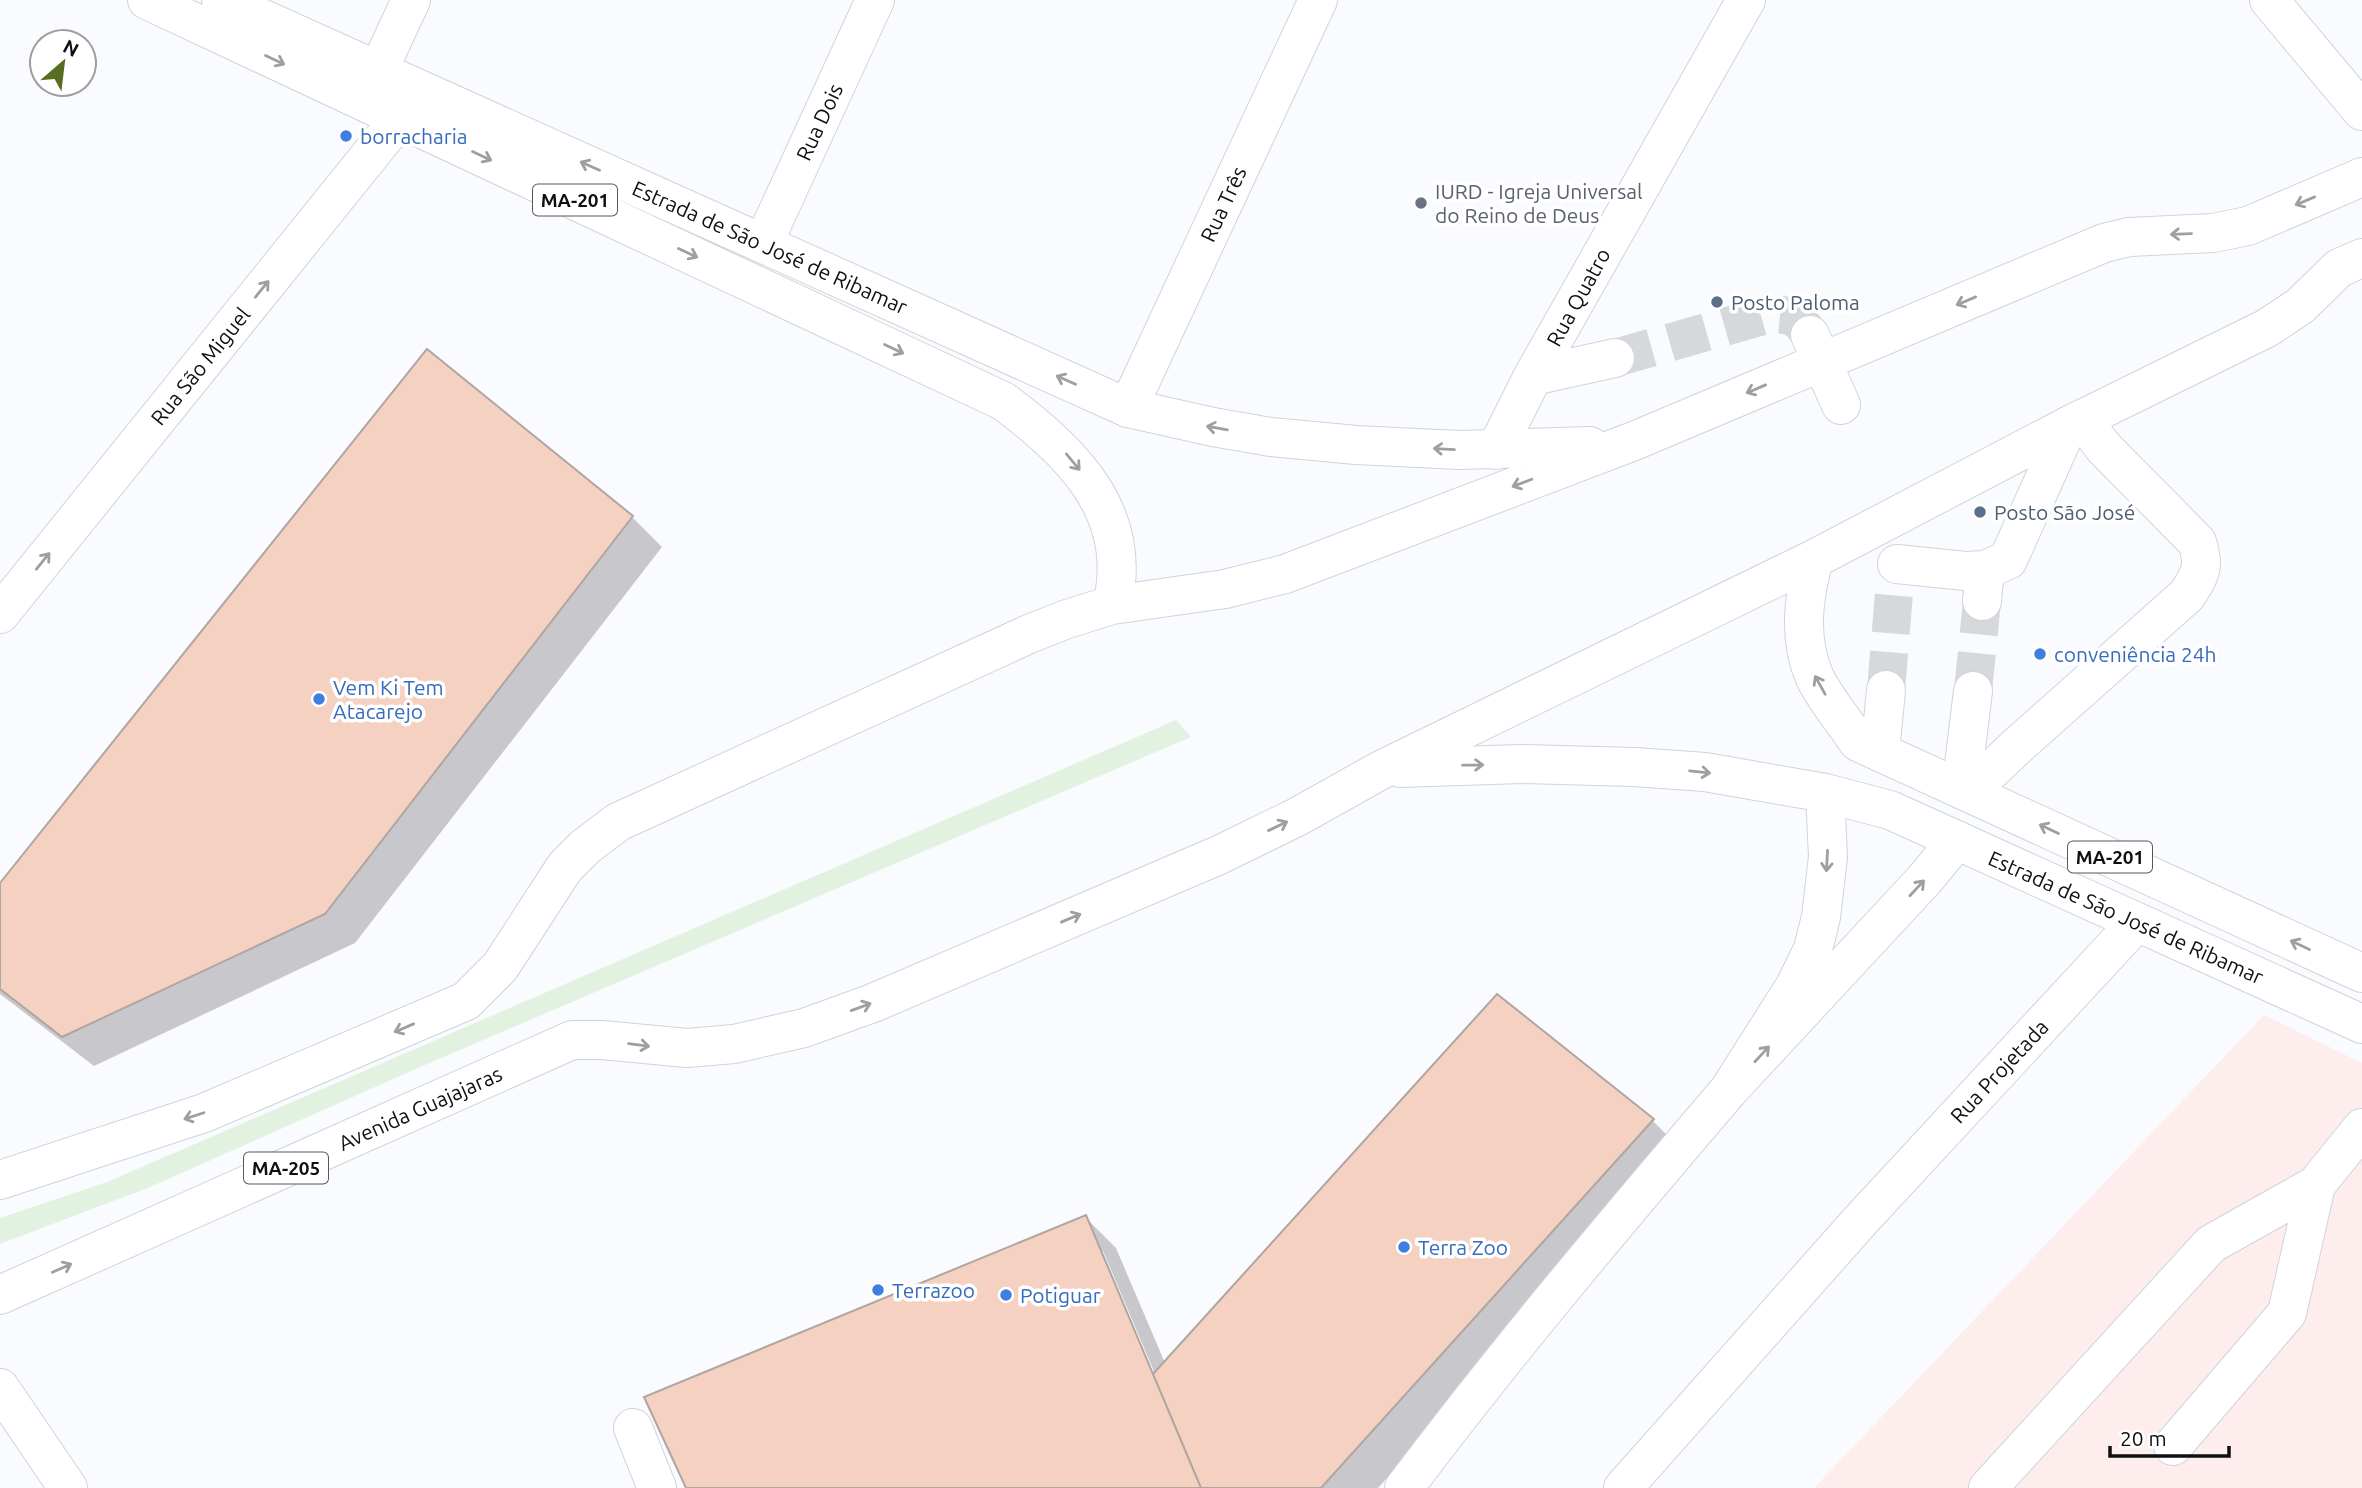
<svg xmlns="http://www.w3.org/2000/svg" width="2362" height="1488" viewBox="0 0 2362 1488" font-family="Ubuntu,sans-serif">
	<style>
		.industrial { fill: #fdedec }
		.green { fill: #e1f2e0 }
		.shadow { fill: #0003; fill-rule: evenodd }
		.building { fill: #f5d1c2; stroke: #afa5a1; stroke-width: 2 }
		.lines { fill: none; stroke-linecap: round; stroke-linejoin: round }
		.minor-tunnel { stroke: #d7d8db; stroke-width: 38; stroke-dasharray: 38 19; stroke-linecap: butt }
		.minor-casing { stroke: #cfd4dc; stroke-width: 40 }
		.major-casing { stroke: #cfd4dc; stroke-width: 40 }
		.minor { stroke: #fff; stroke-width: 38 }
		.major { stroke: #fff; stroke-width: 38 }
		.oneway { stroke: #9f9fa0 }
		.shop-dot { fill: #3f7fe0; stroke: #fff; stroke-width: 2.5 }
		.worship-dot { fill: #6b7280; stroke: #fff; stroke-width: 2.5 }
		.service-dot { fill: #5c6f8a; stroke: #fff; stroke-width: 2.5 }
		.labels { text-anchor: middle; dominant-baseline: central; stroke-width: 7; stroke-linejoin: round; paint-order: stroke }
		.shield { fill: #fff; stroke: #565759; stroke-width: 2 }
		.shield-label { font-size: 19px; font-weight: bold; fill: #0e0f12 }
		.street-label { font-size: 21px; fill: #0e0f12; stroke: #fff }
		.shop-label { font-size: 21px; fill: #366cbe; stroke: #fff; text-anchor: start }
		.worship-label { font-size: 21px; fill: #5b616d; stroke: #fff; text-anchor: start }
		.service-label { font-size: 21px; fill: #4e5e75; stroke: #fff; text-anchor: start }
	</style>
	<rect width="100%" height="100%" fill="#fafbff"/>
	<path class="industrial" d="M2264 1015 2362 1063V1488H1814Z"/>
	<path class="green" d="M1176 720 1191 737 427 1064 150 1187 0 1244V1218L107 1182Z"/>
	<path class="shadow" d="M632 517 662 547 355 943 94 1066 0 994V886Z
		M1497 997 1653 1121 1683 1151 1378 1488H688L1085 1217 1116 1248 1165 1363ZM1099 1251H1103L1158 1381 1155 1382Z"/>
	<path class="building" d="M427 349 633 516 325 914 62 1037 0 989V883Z
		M1497 994 1654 1119 1321 1488H1201L1153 1374Z
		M1086 1215 1201 1488H686L644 1397Z"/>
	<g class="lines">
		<path class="minor-tunnel" d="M1615 358 1770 314C1792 315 1797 316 1810 335
			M1886 690 1894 593
			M1973 691 1982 601"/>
		<g class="minor-casing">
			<path id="minor" d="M2269 0 2362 111
				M378 71 411 0
				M763 244 875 0
				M1810 335 1841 405
				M1533 376 1615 358
				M1128 408 1318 0
				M1496 450 1533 376 1746 0
				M1897 564 1965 571 1985 570 2008 560 2068 426
				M1982 601 1985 570
				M0 614 400 118
				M1880 752 1886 690
				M1961 789 1973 691
				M1969 792 2016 747 2187 595C2201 573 2205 567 2197 542L2104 448 2082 419
				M1825 793 1828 857 1821 917 1813 949 1795 986 1729 1090 1925 879 1957 840
				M0 1388 68 1488
				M633 1428 657 1488
				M2173 1446 2287 1313 2316 1185
				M1404 1488C1507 1351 1618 1220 1729 1090
				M1623 1488 1860 1221 2137 922
				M1988 1488 2211 1244 2316 1185 2362 1128"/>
		</g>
		<g class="major-casing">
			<path id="major" d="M147 0 1003 401C1071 451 1135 513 1112 605
				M221 0 1128 408 1213 427 1271 437 1356 445 1459 450 1590 446
				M1814 559C1803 598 1798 639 1815 678 1826 700 1844 721 1858 742L2362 973
				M1400 768 1521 764 1634 767 1705 772 1825 793 1890 810 2362 1024
				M0 1180 204 1113 466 1001 500 967 565 867 585 847 618 822 1029 634 1067 619 1112 605 1225 589 1285 574 1634 441 2104 243 2129 237 2213 233 2248 226 2362 177
				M0 1295 572 1040H602L687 1048 734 1044 804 1028 873 1003 1219 855 1297 817 1381 770 1814 559 2068 426 2267 328 2300 306 2339 268 2362 258"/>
		</g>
		<use href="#minor" class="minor"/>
		<use href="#major" class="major"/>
	</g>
	<defs><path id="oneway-shaft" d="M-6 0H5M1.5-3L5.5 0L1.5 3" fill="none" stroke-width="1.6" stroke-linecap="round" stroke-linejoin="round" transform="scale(1.75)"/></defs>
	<g class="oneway">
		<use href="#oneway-shaft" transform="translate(275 60) rotate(25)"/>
		<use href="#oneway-shaft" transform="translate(482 156) rotate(25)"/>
		<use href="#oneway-shaft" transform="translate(590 166) rotate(-156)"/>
		<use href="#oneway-shaft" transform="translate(2305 201) rotate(157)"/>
		<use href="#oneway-shaft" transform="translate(2181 234) rotate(178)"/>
		<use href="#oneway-shaft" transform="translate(688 253) rotate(25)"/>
		<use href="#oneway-shaft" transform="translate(262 289) rotate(-51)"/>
		<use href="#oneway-shaft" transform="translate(1966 301) rotate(157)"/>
		<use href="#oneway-shaft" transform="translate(894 349) rotate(25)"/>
		<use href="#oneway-shaft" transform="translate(1066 380) rotate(-156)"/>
		<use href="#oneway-shaft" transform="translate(1756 389) rotate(157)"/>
		<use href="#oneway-shaft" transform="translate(1217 428) rotate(-170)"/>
		<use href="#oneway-shaft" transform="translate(1444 449) rotate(-177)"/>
		<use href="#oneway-shaft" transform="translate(1073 462) rotate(50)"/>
		<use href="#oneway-shaft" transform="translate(1522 483) rotate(159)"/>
		<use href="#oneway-shaft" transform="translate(43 561) rotate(-51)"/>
		<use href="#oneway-shaft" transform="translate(1820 685) rotate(-119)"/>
		<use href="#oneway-shaft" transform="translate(1473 765) rotate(-1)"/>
		<use href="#oneway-shaft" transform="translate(1700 772) rotate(6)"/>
		<use href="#oneway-shaft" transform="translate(1278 826) rotate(-26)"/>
		<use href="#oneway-shaft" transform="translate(2049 829) rotate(-155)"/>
		<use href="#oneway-shaft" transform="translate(1827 861) rotate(93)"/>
		<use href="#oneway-shaft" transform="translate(1917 888) rotate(-47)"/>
		<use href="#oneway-shaft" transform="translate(1071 918) rotate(-23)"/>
		<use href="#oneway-shaft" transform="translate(2300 945) rotate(-155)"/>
		<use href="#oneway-shaft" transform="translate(861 1007) rotate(-20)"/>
		<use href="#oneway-shaft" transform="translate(404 1028) rotate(157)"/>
		<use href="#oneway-shaft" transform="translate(639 1045) rotate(7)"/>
		<use href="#oneway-shaft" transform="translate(1762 1054) rotate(-47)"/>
		<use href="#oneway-shaft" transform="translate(194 1116) rotate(162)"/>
		<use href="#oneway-shaft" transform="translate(62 1268) rotate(-24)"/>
	</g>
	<g class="shop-dot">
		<circle cx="346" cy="136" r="7"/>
		<circle cx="2040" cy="654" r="7"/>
		<circle cx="319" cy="699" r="7"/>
		<circle cx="1404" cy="1247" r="7"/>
		<circle cx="878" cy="1290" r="7"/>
		<circle cx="1006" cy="1295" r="7"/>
	</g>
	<circle class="worship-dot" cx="1421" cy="203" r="7"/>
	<g class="service-dot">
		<circle cx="1717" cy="302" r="7"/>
		<circle cx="1980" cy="512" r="7"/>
	</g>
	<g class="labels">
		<g class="shield">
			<rect x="533" y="184.5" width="84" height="31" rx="5"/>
			<rect x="2068" y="841.5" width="84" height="31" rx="5"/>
			<rect x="244" y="1152.5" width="84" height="31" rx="5"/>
		</g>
		<g class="shield-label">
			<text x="575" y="200">MA-201</text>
			<text x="2110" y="857">MA-201</text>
			<text x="286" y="1168">MA-205</text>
		</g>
		<g class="street-label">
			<text transform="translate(819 122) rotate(-65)">Rua Dois</text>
			<text transform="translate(1223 204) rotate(-65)">Rua Três</text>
			<text transform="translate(770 247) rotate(24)">Estrada de São José de Ribamar</text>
			<text transform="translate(1578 297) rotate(-61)">Rua Quatro</text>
			<text transform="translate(200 366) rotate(-51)">Rua São Miguel</text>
			<text transform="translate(2126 917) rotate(24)">Estrada de São José de Ribamar</text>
			<text transform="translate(1999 1071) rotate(-47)">Rua Projetada</text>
			<text transform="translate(420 1108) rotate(-24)">Avenida Guajajaras</text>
		</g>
		<g class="shop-label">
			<text x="360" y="136">borracharia</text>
			<text x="2054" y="654">conveniência 24h</text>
			<text x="333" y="687">Vem Ki Tem<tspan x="333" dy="24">Atacarejo</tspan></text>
			<text x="1418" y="1247">Terra Zoo</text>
			<text x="892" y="1290">Terrazoo</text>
			<text x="1020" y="1295">Potiguar</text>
		</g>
		<g class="worship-label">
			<text x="1435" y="191">IURD - Igreja Universal<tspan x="1435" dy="24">do Reino de Deus</tspan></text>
		</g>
		<g class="service-label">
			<text x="1731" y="302">Posto Paloma</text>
			<text x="1994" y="512">Posto São José</text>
		</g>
	</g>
	<g transform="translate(63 63) rotate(28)"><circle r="33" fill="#ffffff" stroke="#9f9fa0" stroke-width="2"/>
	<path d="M0-5L12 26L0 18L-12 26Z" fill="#566e1e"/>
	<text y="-10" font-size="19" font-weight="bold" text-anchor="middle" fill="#0e0f12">N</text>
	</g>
	<path d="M2110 1446v10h119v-10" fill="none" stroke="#0e0f12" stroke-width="3.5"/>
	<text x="2120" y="1446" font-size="21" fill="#0e0f12" stroke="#ffffff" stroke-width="5" paint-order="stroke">20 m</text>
</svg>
